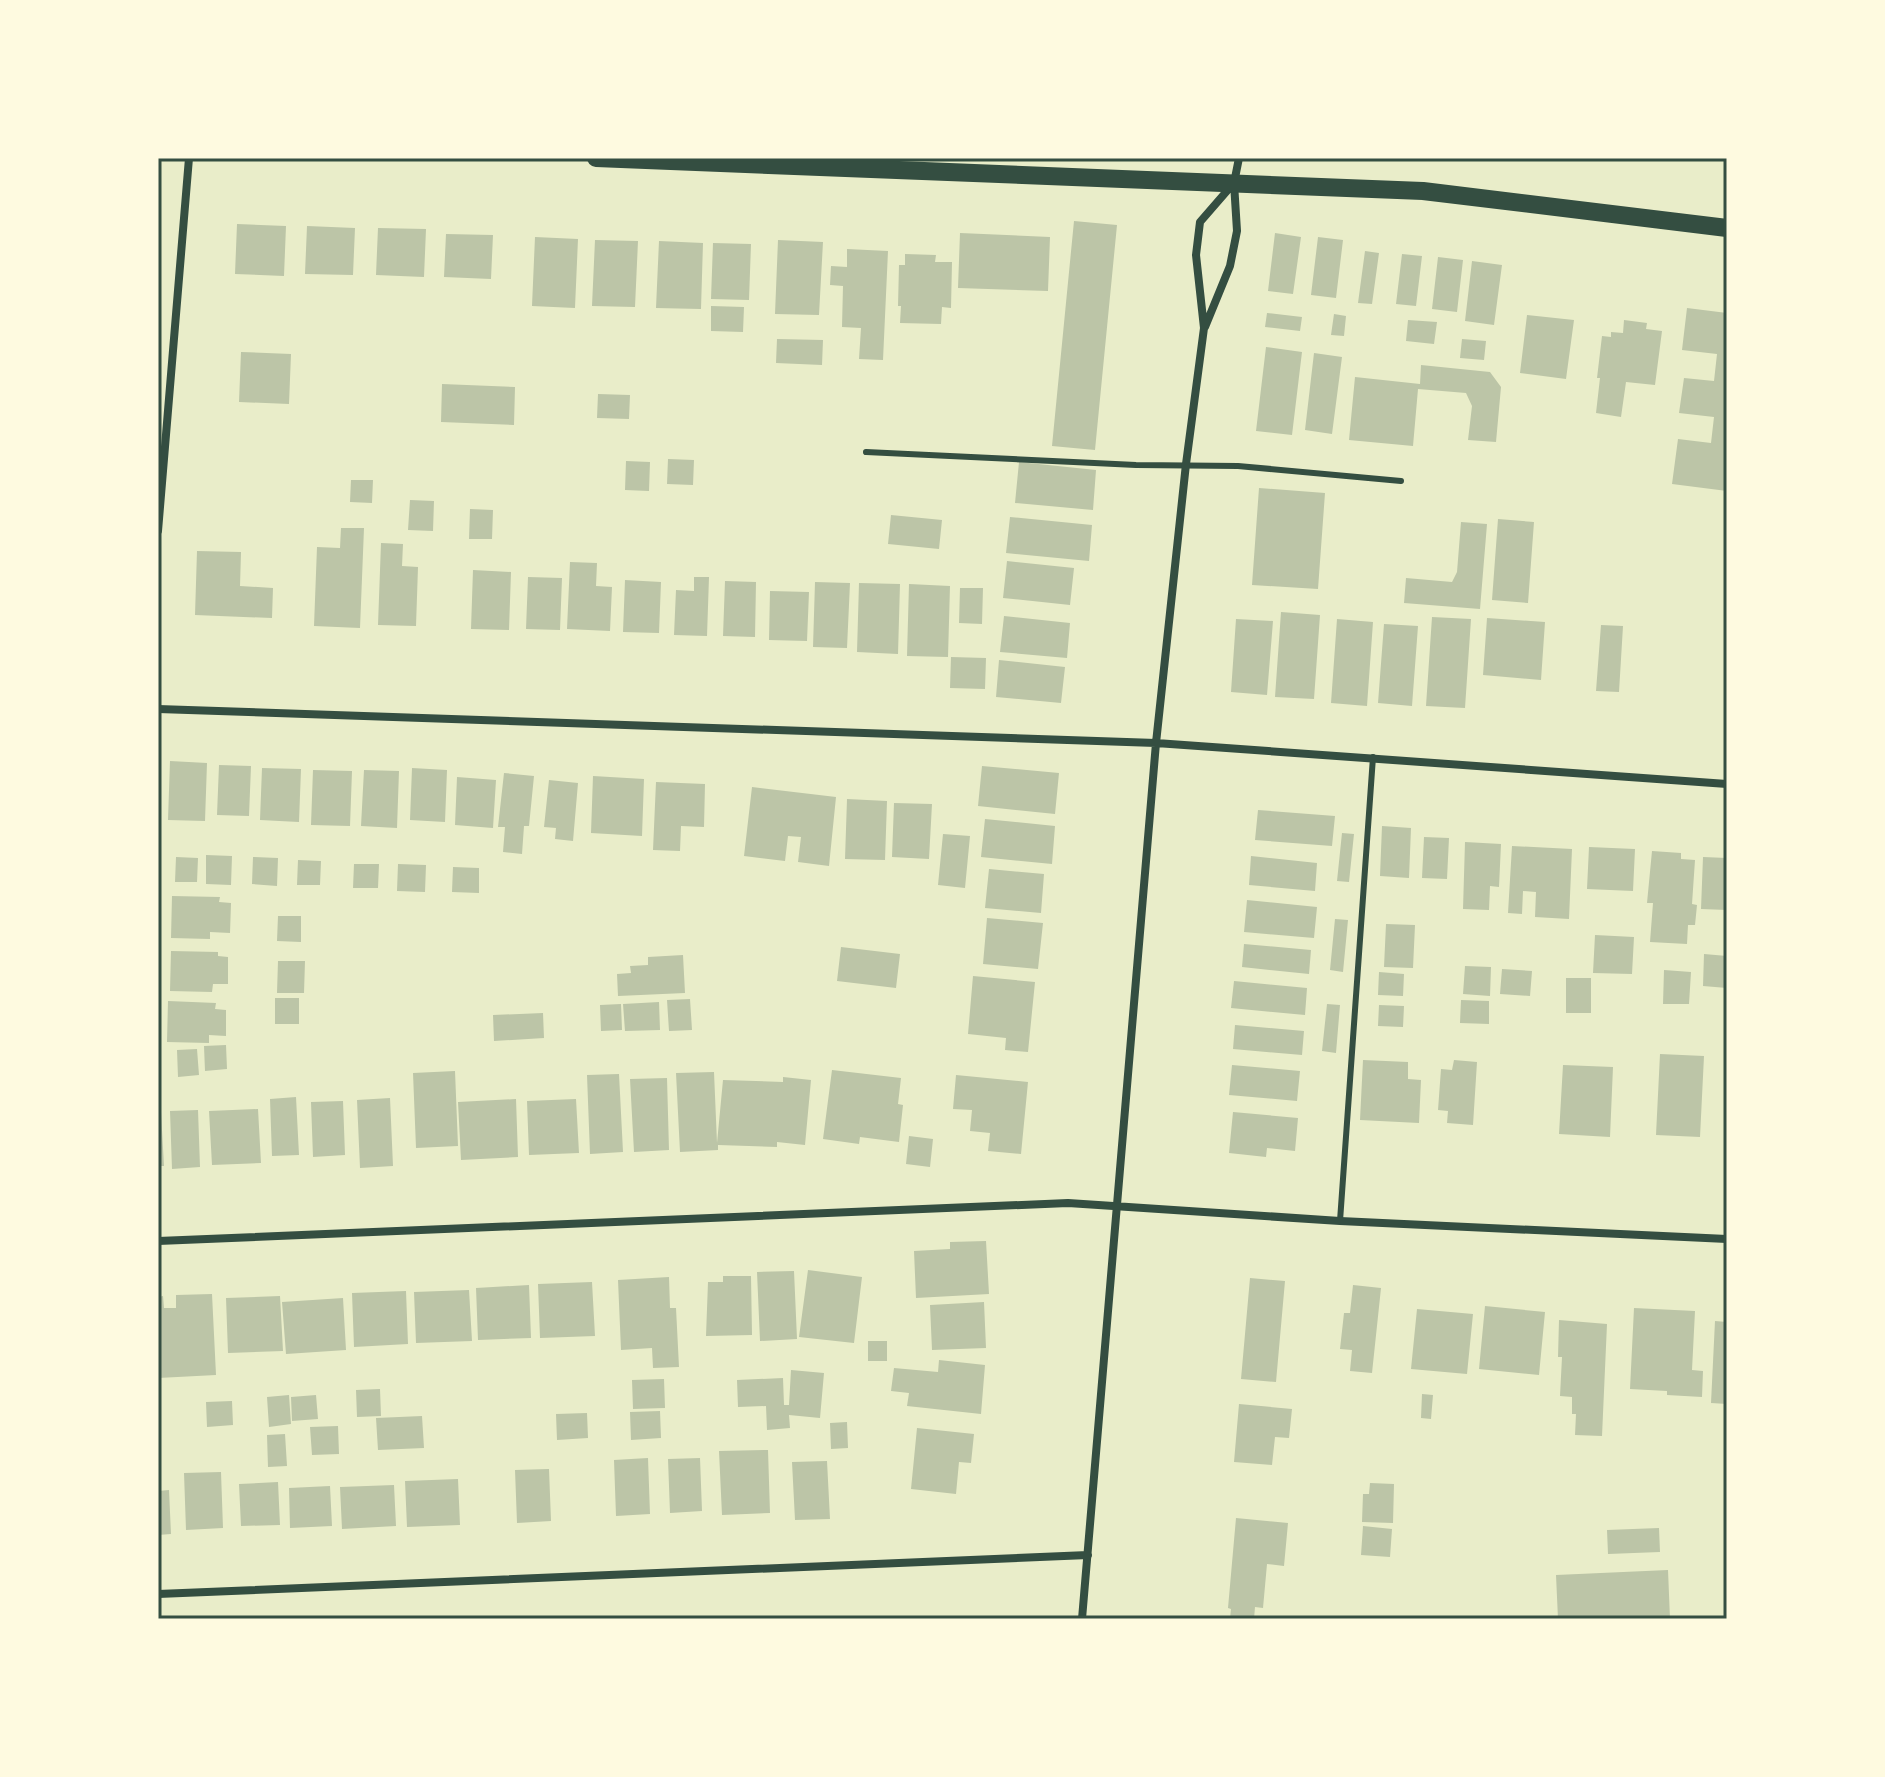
<svg xmlns="http://www.w3.org/2000/svg" width="1885" height="1777" viewBox="0 0 1885 1777" font-family="'Noto Sans',sans-serif">
	<style>
		.building { fill: #bcc5a7 }
		.lines { fill: none; stroke-linecap: round; stroke-linejoin: round }
		.service { stroke: #344e41; stroke-width: 6 }
		.minor { stroke: #344e41; stroke-width: 8 }
		.primary { stroke: #344e41; stroke-width: 18 }
		.neatline { fill: none; stroke: #344e41; stroke-width: 3 }
	</style>
	<rect width="100%" height="100%" fill="#e9edc9"/>
	<path class="building" d="M1074 221 1117 225 1095 450 1052 446Z
		M237 224 286 226 284 276 235 274Z
		M307 226 355 228 353 275 305 274Z
		M378 228 426 229 424 277 376 275Z
		M960 233 1050 237 1048 291 958 288Z
		M1275 233 1301 237 1293 294 1268 291Z
		M446 234 493 235 491 279 444 277Z
		M535 237 578 239 575 308 532 306Z
		M1318 237 1343 240 1336 298 1311 295Z
		M595 240 638 241 635 307 592 306Z
		M778 240 823 242 819 315 775 314Z
		M659 241 703 243 701 309 656 308Z
		M713 243 751 244 749 300 711 299Z
		M847 249 888 251 883 360 859 359 861 328 842 327 843 286 830 285 831 266 847 267Z
		M1365 251 1379 253 1372 304 1358 303Z
		M905 254 936 255 935 262H952L951 308 942 307 941 324 900 323 901 306H898L899 265H905Z
		M1402 254 1422 256 1416 306 1396 304Z
		M1438 257 1463 260 1457 312 1432 309Z
		M1472 261 1502 265 1494 325 1465 321Z
		M711 306 744 307 743 332 711 331Z
		M1687 308 1727 313V491L1672 484 1678 439 1711 443 1714 417 1679 413 1684 378 1714 381 1717 354 1682 350Z
		M1267 313 1302 317 1300 331 1265 327Z
		M1334 314 1346 316 1344 336 1331 335Z
		M1527 315 1574 320 1566 379 1520 373Z
		M1408 320 1437 322 1434 344 1406 341Z
		M1624 320 1647 323 1646 329 1662 331 1655 385 1626 382 1621 417 1596 413 1600 378H1597L1602 336 1611 337V332L1623 333Z
		M777 339 823 340 822 365 776 363Z
		M1462 339 1486 341 1484 360 1460 358Z
		M1266 347 1302 352 1292 435 1256 431Z
		M241 352 291 354 289 404 239 402Z
		M1314 353 1342 357 1332 434 1305 430Z
		M1421 365 1490 372 1501 387 1496 442 1468 440 1472 406 1466 393 1418 389 1413 446 1349 440 1355 377 1420 384Z
		M442 384 515 387 514 425 441 422Z
		M598 394 630 395 629 419 597 418Z
		M668 459 694 460 693 485 667 484Z
		M626 461 650 462 649 491 625 490Z
		M1019 462 1096 470 1093 510 1015 503Z
		M351 480H373L372 503 350 502Z
		M1259 488 1325 493 1318 589 1252 585Z
		M410 500 434 501 433 531 408 530Z
		M470 509 493 510 492 539H469Z
		M891 515 942 520 939 549 888 544Z
		M1010 517 1092 525 1089 561 1006 553Z
		M1498 519 1534 522 1528 603 1492 600Z
		M1461 522 1487 524 1480 609 1404 603 1406 578 1452 582 1457 572Z
		M341 528H364L360 628 314 626 317 547 340 548Z
		M381 543 403 544 402 566 418 567 416 626 378 625Z
		M197 551 241 552 240 586 273 588 272 618 195 615Z
		M1007 561 1074 568 1070 605 1003 598Z
		M570 562 597 563 596 586 612 587 610 631 567 629Z
		M473 570 511 572 509 630 471 629Z
		M528 577 562 578 560 630 526 629Z
		M694 577H709L707 636 674 635 676 590 694 591Z
		M625 580 661 582 659 633 623 632Z
		M725 581 756 582 755 637 723 636Z
		M815 582 850 583 847 648 813 647Z
		M859 583 900 584 898 654 857 652Z
		M909 584 950 586 948 657 907 656Z
		M960 588H983L982 624 959 623Z
		M770 591 809 592 807 641 769 640Z
		M1281 612 1320 615 1314 699 1275 697Z
		M1004 616 1070 623 1067 658 1000 652Z
		M1432 617 1471 619 1465 708 1426 706Z
		M1487 618 1545 622 1541 680 1483 675Z
		M1236 619 1273 621 1267 695 1231 692Z
		M1337 619 1373 622 1367 706 1331 703Z
		M1384 624 1418 626 1412 706 1378 703Z
		M1601 625 1623 626 1619 692 1596 691Z
		M951 657 986 658 985 689 950 688Z
		M999 660 1065 667 1061 703 996 697Z
		M170 761 207 763 205 821 168 820Z
		M219 765 251 766 249 816 217 815Z
		M982 766 1059 773 1055 814 978 806Z
		M262 768 301 769 299 822 260 820Z
		M412 768 447 770 445 822 410 820Z
		M313 770 352 771 350 826 311 825Z
		M364 770 399 771 397 828 361 826Z
		M504 773 534 776 529 826H524L522 854 503 852 505 827H498Z
		M593 776 644 779 642 836 591 833Z
		M457 777 496 780 493 828 455 825Z
		M549 780 578 783 573 841 555 839 556 828 544 827Z
		M656 782 705 784 704 827 681 826 680 851 653 850Z
		M752 787 836 797 829 866 798 862 801 837 788 836 785 861 744 856Z
		M847 799 887 801 885 860 845 859Z
		M894 803 932 804 929 859 892 857Z
		M1258 810 1335 816 1332 846 1255 840Z
		M985 819 1055 826 1052 864 981 857Z
		M1382 826 1411 828 1409 878 1380 876Z
		M1342 833 1354 834 1349 882 1337 881Z
		M943 834 970 836 965 888 938 885Z
		M1424 837 1449 838 1447 879 1422 878Z
		M1465 842 1501 844 1499 887 1490 886 1489 910 1463 909Z
		M1512 846 1572 849 1569 919 1535 917 1536 892 1523 891 1522 914 1508 913Z
		M1589 847 1635 849 1633 891 1587 889Z
		M1652 851 1681 853V859L1695 860 1692 904 1697 905 1695 925H1688L1687 944 1650 942 1653 903H1647Z
		M206 855 232 856 231 885 206 884Z
		M1251 856 1317 863 1315 891 1249 885Z
		M176 857 198 858 197 882H175Z
		M253 857 278 858 277 886 252 884Z
		M1703 857 1727 858V910L1701 909Z
		M298 860 321 861 320 885H297Z
		M354 864H379L378 888H353Z
		M398 864 426 865 425 892 397 891Z
		M453 867 479 868V893L452 892Z
		M989 869 1044 874 1041 913 985 908Z
		M172 896 220 897 219 902 231 903 230 933 210 932V939L171 938Z
		M1247 900 1317 907 1314 938 1244 932Z
		M278 916H301V942L277 941Z
		M987 918 1043 923 1038 969 983 964Z
		M1335 919 1348 920 1343 972 1330 970Z
		M1386 924 1415 925 1413 968 1384 967Z
		M1595 935 1634 937 1632 974 1593 973Z
		M1244 944 1311 950 1309 974 1242 967Z
		M841 947 900 954 896 988 837 981Z
		M171 951 218 952V956L228 957V984H213L212 992 170 991Z
		M1704 954 1727 956V988L1703 986Z
		M683 955 685 993 618 996 617 974 631 973 630 966 648 965V957Z
		M278 961H305L304 993H277Z
		M1465 966 1491 967 1490 996 1463 994Z
		M1502 969 1532 971 1530 996 1500 994Z
		M1664 970 1691 972 1689 1004H1663Z
		M1379 972 1404 974 1403 996 1378 995Z
		M973 976 1035 982 1028 1052 1005 1050 1006 1038 968 1034Z
		M1566 978H1591V1013H1566Z
		M1234 981 1307 988 1305 1015 1231 1008Z
		M275 998H299V1024H275Z
		M690 999 692 1030 669 1031 667 1000Z
		M1461 1000 1489 1001V1024L1460 1023Z
		M168 1001 216 1003 215 1009 226 1010V1036L209 1035V1043L167 1042Z
		M659 1002 660 1030 625 1031 623 1004Z
		M621 1004 622 1030 601 1031 600 1005Z
		M1327 1004 1340 1005 1336 1053 1322 1051Z
		M1379 1005 1404 1006 1403 1027 1378 1026Z
		M543 1013 544 1038 494 1041 493 1015Z
		M1235 1025 1304 1031 1302 1055 1233 1049Z
		M226 1045 227 1069 205 1071 204 1046Z
		M197 1049 199 1075 178 1077 177 1050Z
		M1660 1054 1704 1056 1700 1137 1656 1135Z
		M1363 1060 1408 1062V1079L1421 1080 1419 1123 1360 1120Z
		M1454 1060 1477 1062 1473 1125 1447 1123 1448 1111 1438 1110 1441 1069 1452 1070Z
		M1232 1065 1300 1071 1297 1101 1229 1095Z
		M1563 1065 1613 1067 1610 1137 1559 1134Z
		M832 1070 901 1078 898 1104 903 1105 899 1142 860 1137 859 1144 823 1139Z
		M455 1071 458 1146 416 1148 413 1073Z
		M714 1072 717 1143 723 1080 783 1082V1077L811 1080 805 1145 777 1142V1147L718 1145V1150L680 1152 676 1073Z
		M619 1074 623 1152 590 1154 587 1075Z
		M956 1075 1028 1082 1021 1154 988 1151 990 1133 970 1131 972 1110 953 1109Z
		M667 1078 669 1150 634 1152 630 1079Z
		M296 1097 299 1155 272 1156 270 1099Z
		M390 1098 393 1166 360 1168 357 1100Z
		M516 1099 518 1157 461 1160 458 1102Z
		M576 1099 579 1153 529 1155 527 1101Z
		M343 1101 345 1155 313 1157 311 1102Z
		M258 1109 261 1163 212 1165 209 1111Z
		M198 1110 200 1167 172 1169 170 1111Z
		M158 1112H161L164 1166H158Z
		M1233 1112 1298 1118 1295 1151 1267 1148 1266 1157 1229 1153Z
		M909 1136 933 1139 930 1167 906 1164Z
		M986 1241 989 1294 916 1298 914 1251 950 1249V1242Z
		M808 1270 862 1277 854 1343 799 1337Z
		M794 1271 797 1339 760 1341 757 1272Z
		M723 1276H751L752 1335 706 1336 708 1282H723Z
		M669 1277 670 1308H676L679 1367 653 1368 652 1348 621 1350 618 1280Z
		M1250 1278 1285 1281 1276 1382 1241 1379Z
		M592 1282 595 1336 540 1338 538 1284Z
		M529 1285 531 1338 478 1340 476 1288Z
		M1353 1285 1381 1288 1372 1373 1350 1371 1352 1350 1340 1349 1344 1313H1350Z
		M469 1290 472 1341 416 1343 414 1292Z
		M406 1291 408 1344 354 1347 352 1293Z
		M212 1294 216 1375 158 1378V1297L163 1296 164 1308H176V1295Z
		M280 1296 283 1351 228 1353 226 1298Z
		M343 1298 346 1350 286 1354 282 1302Z
		M984 1302 986 1348 932 1350 930 1305Z
		M1485 1306 1545 1312 1539 1375 1479 1369Z
		M1634 1308 1695 1311 1692 1370 1703 1371 1702 1397 1667 1395V1391L1630 1389Z
		M1417 1309 1473 1314 1467 1374 1411 1369Z
		M1559 1320 1607 1324 1602 1436 1575 1435 1576 1414H1572V1397L1560 1396 1562 1357H1558Z
		M1715 1321 1727 1322V1404L1711 1403Z
		M868 1341H887V1361H868Z
		M939 1360 985 1365 981 1414 907 1406 909 1393 891 1391 894 1368 938 1372Z
		M791 1370 824 1373 820 1418 789 1415 790 1428 767 1430 766 1406 738 1407 737 1380 783 1378 784 1405H789Z
		M664 1379 665 1408 633 1409 632 1380Z
		M380 1389 381 1416 357 1417 356 1390Z
		M1422 1394 1433 1395 1431 1419 1421 1418Z
		M289 1395 291 1424 269 1427 267 1397Z
		M316 1395 318 1419 292 1421 291 1397Z
		M232 1401 233 1425 207 1427 206 1402Z
		M1239 1404 1292 1409 1289 1438 1275 1437 1272 1465 1234 1462Z
		M660 1411 661 1438 631 1440 630 1412Z
		M587 1413 588 1438 557 1440 556 1414Z
		M422 1416 424 1448 378 1450 376 1418Z
		M847 1422 848 1448 831 1449 830 1423Z
		M338 1426 339 1454 312 1455 310 1427Z
		M917 1428 974 1434 971 1463 959 1462 956 1494 911 1489Z
		M285 1434 287 1466 268 1467 267 1435Z
		M768 1450 770 1513 722 1515 719 1451Z
		M648 1458 650 1514 616 1516 614 1460Z
		M700 1458 702 1511 670 1513 668 1459Z
		M827 1461 830 1519 795 1520 792 1462Z
		M549 1469 551 1521 517 1523 515 1470Z
		M221 1472 223 1528 186 1530 184 1473Z
		M458 1479 460 1525 407 1527 405 1481Z
		M278 1482 280 1525 241 1526 239 1484Z
		M1370 1483 1394 1484 1393 1523 1362 1522 1363 1494H1369Z
		M394 1485 396 1526 342 1529 340 1487Z
		M330 1486 332 1526 290 1528 289 1488Z
		M169 1490 171 1534 158 1535V1491Z
		M1236 1518 1288 1523 1284 1566 1267 1564 1263 1608 1255 1607 1254 1619H1230L1231 1609 1228 1608Z
		M1363 1526 1392 1529 1390 1557 1361 1555Z
		M1659 1528 1660 1552 1608 1554 1607 1530Z
		M1668 1570 1670 1619H1558L1556 1575Z"/>
	<g class="lines">
		<path class="service" d="M866 452 1136 465 1238 466 1401 481
			M1340 1221 1373 757"/>
		<path class="minor" d="M1205 327 1230 266 1237 231 1234 183 1239 158
			M158 531 189 158
			M158 709 1156 743 1727 784
			M158 1241 1068 1203 1340 1221 1727 1239
			M158 1594 1088 1555
			M1082 1619 1156 743 1186 464 1204 328 1196 255 1200 222 1233 184"/>
		<path class="primary" d="M596 158 1423 191 1727 228"/>
	</g>
	<rect width="1885" height="1777" fill="none" stroke="#fefae0" stroke-width="320"/>
	<rect x="160" y="160" width="1565" height="1457" class="neatline"/>
</svg>
